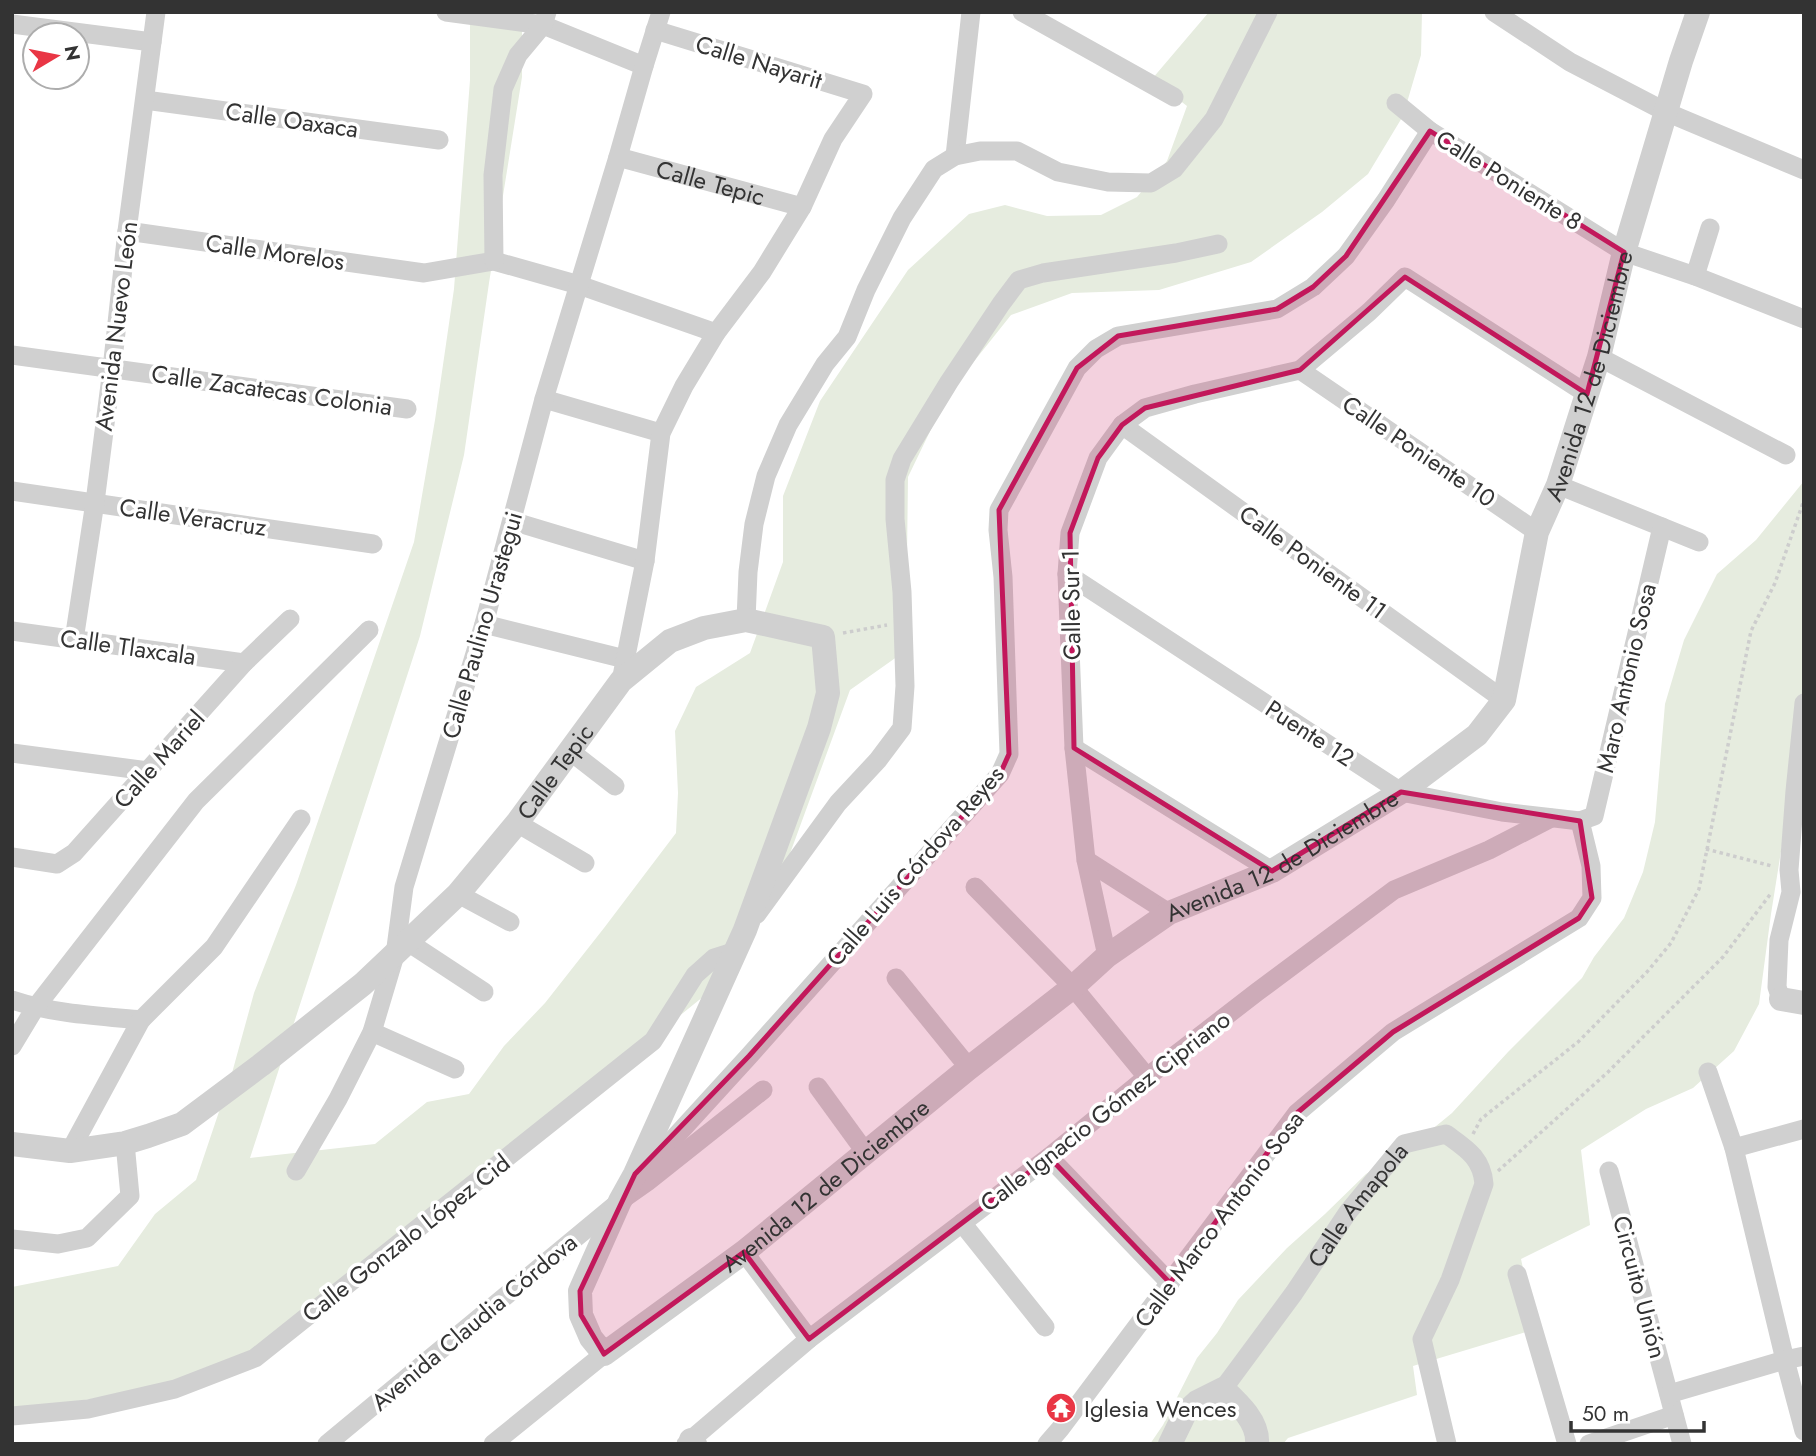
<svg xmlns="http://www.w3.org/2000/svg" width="1816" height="1456" viewBox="0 0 1816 1456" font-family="Jost,sans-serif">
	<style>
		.green { fill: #e6ecdf }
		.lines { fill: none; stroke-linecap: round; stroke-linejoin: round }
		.path { stroke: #cdcdcd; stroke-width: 3.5; stroke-dasharray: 3.5 3.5; stroke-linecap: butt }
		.minor { stroke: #d0d0d0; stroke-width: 19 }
		.tertiary { stroke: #d0d0d0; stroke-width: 24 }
		.marked { fill: #c2185b; fill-opacity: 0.2; stroke: #c2185b; stroke-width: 5; stroke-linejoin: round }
		.labels { text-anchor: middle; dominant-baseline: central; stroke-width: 7; stroke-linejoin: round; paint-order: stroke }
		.street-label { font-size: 24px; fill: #333; stroke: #fff }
		.poi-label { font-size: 24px; fill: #333; stroke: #fff; text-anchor: start }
	</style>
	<rect width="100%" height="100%" fill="#fff"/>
	<path class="green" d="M470 12H522V77L489 283 464 455 420 636 250 1158 375 1144 427 1102 469 1094 504 1046 545 1003 604 928 676 833 678 793 675 731 696 687 750 653 783 562V496L820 401 908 270 969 214 1005 205 1047 216 1101 215 1137 197 1167 161 1187 106 1152 79 1209 12H1422L1421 55 1403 116 1368 174 1322 212 1251 262 1159 290 1072 293 1011 315 948 394 908 477 907 556 901 654 850 690 770 908 709 992 464 1190 243 1356 154 1387 12 1414V1287L118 1266 155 1214 196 1180 232 1073 254 993 296 885 414 542 435 420 454 289 470 80Z
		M1804 481V777L1782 845 1771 914 1759 1004 1734 1051 1693 1088 1646 1109 1581 1150 1590 1225 1521 1259 1536 1329 1413 1366 1417 1395 1288 1438 1283 1444H1150L1163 1425 1197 1358 1217 1333 1238 1300 1287 1248 1325 1214 1366 1174 1419 1140 1452 1113 1508 1052 1582 978 1594 957 1624 918 1643 872 1655 822 1665 704 1684 640 1717 574 1756 540Z"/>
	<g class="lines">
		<path class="path" d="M843 633 887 625
			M1706 849 1772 866
			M1473 1134 1481 1119 1578 1042 1647 972 1671 943 1699 889 1751 631 1775 583 1804 500
			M1498 1171 1608 1072 1723 957 1772 892"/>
		<g class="minor">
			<path d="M446 12 543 25 644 66"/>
			<path d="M1022 12 1174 97"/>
			<path d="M1494 12 1570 62 1666 112 1804 170"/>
			<path d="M12 24 152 42"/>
			<path d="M145 100 439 140"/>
			<path d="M1396 103 1430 131 1624 252 1695 276 1804 319"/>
			<path d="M955 156 971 12"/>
			<path id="s1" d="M618 157 802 207"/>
			<path d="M127 231 424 273 494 261 579 285 716 333"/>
			<path d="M494 261 493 175 503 89 518 55 543 25 547 12"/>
			<path d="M1695 276 1710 228"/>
			<path d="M12 355 407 409"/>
			<path d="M1599 357 1786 455"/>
			<path d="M1300 370 1537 532"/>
			<path d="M544 399 661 433"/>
			<path d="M1122 425 1504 700"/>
			<path d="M1558 485 1699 542"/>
			<path d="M12 491 373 544"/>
			<path d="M512 521 645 561"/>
			<path d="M1067 574 1401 792 1502 812 1580 821 1594 816 1662 527"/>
			<path d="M746 620 748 572 754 524 766 476 788 425 825 364 847 337 866 290 902 218 934 169 955 156 980 151H1017L1058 172 1108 182 1151 183 1174 169 1214 119 1268 12"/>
			<path d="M484 624 625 659"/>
			<path d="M12 631 244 663"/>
			<path d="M74 640 95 502 112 369 127 231 156 12"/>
			<path d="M621 681 645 561 661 433 684 386 716 333 762 272 802 207 833 139 863 94 655 30"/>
			<path d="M1074 748 1272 871"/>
			<path d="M570 751 615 786"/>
			<path d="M12 753 148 771"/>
			<path d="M517 823 585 863"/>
			<path d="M12 857 57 864 74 853 244 663 290 619"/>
			<path d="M1086 860 1169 913"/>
			<path d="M975 887 1073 987 1147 1077"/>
			<path d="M458 894 510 922"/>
			<path d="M757 914 838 803 878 760 902 728 905 686 902 592 895 519V480L902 459 949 382 1001 304 1019 280 1043 273 1176 253 1218 244"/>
			<path d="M408 942 484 992"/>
			<path d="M1107 956 1086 860 1074 748 1067 574 1070 533 1098 458 1122 425 1145 408 1195 394 1300 370 1369 312 1405 277 1587 394"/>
			<path d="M896 978 969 1068"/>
			<path d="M1781 999 1777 987 1779 940 1791 892 1789 870 1795 791 1804 703"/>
			<path d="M12 1000C54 1014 98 1016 141 1020"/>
			<path d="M372 1032 455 1069"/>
			<path d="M12 1046 35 1008 196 801 369 630"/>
			<path d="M1708 1072 1734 1148 1785 1360 1804 1431"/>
			<path d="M818 1087 866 1153"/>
			<path d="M1734 1148 1804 1129"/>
			<path d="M70 1151 141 1020 214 947 301 819"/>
			<path d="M1049 1157 1170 1283"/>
			<path d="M296 1171 338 1099 372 1032 395 955 404 887 484 624 544 399 618 157 644 66 661 12"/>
			<path d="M639 1171 665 1148 749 1056 1000 774 1009 754 1003 577 998 530 999 510 1077 368 1096 349 1118 336 1277 309 1313 287 1346 256 1386 200 1430 131"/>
			<path d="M1609 1171 1682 1444"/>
			<path d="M962 1223 1045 1327"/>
			<path d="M12 1239 58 1244 87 1238 130 1196 125 1143"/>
			<path d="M744 1252 809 1339"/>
			<path d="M1517 1274 1567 1444"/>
			<path id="s2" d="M1223 1389 1294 1293 1348 1212 1404 1144 1446 1134C1465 1148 1482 1157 1484 1184L1450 1280 1422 1339 1447 1444"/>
			<path d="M1669 1394 1785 1360 1804 1356"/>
			<path d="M12 1416 88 1409 175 1389 255 1358 653 1041 695 975 714 958 736 951"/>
			<path d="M327 1444 620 1201 647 1182 763 1090"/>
			<path d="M493 1444 604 1354"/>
			<path d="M686 1444 809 1339 1049 1157 1147 1077 1257 992 1394 890 1489 850 1551 818"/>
			<path d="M1047 1444 1060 1429 1297 1113 1393 1032 1579 918 1592 898 1591 866 1580 821"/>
			<path d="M1589 1444 1674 1415"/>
		</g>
		<g class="tertiary">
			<path d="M1781 999 1804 1003"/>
			<path id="s3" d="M12 1144 70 1151 125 1143 148 1136 182 1124 261 1065 363 984 458 894 517 823 621 681 670 641 704 628 746 620 823 637 828 693 819 728 745 930 635 1174 620 1201 580 1291 581 1315 591 1338 604 1354 744 1252 969 1068 1073 987 1107 956 1169 913 1272 871 1401 792 1477 735 1504 700 1537 532 1558 485 1587 394 1599 357 1624 252 1681 61 1698 12"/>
			<path d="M691 1440 695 1444"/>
			<path d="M1170 1444 1185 1413 1197 1402 1223 1389C1238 1403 1259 1422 1257 1444"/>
		</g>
	</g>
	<path class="marked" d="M1430 131 1624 252 1587 394 1405 277 1300 370 1145 408 1122 425 1098 458 1070 533 1074 748 1272 871 1401 792 1580 821 1592 898 1579 918 1393 1032 1297 1113 1170 1283 1049 1157 809 1339 744 1252 604 1354 581 1315 580 1291 635 1174 749 1056 1000 774 1009 754 999 510 1077 368 1118 336 1277 309 1313 287 1346 256Z"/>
	<defs>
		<g id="temple-disc" transform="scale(1.575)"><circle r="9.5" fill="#e93645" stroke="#fff"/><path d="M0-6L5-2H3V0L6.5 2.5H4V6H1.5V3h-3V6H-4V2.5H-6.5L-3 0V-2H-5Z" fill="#fff"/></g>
	</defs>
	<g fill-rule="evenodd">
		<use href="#temple-disc" x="1061" y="1408"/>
	</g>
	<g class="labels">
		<g class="street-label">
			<text transform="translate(759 62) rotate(17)">Calle Nayarit</text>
			<text transform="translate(292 120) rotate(8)">Calle Oaxaca</text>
			<text transform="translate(1509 180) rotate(32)">Calle Poniente 8</text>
			<text stroke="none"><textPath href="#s1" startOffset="96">Calle Tepic</textPath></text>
			<text transform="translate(275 252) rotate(8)">Calle Morelos</text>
			<text transform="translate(116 326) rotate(-83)">Avenida Nuevo León</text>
			<text stroke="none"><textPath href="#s3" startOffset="3253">Avenida 12 de Diciembre</textPath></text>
			<text transform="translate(272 390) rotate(8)">Calle Zacatecas Colonia</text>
			<text transform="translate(1419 451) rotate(34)">Calle Poniente 10</text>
			<text transform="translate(193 517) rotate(8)">Calle Veracruz</text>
			<text transform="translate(1313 562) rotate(36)">Calle Poniente 11</text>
			<text transform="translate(1071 605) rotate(-91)">Calle Sur 1</text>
			<text transform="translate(482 625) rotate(-74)">Calle Paulino Urastegui</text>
			<text transform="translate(128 647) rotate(8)">Calle Tlaxcala</text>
			<text transform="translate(1626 678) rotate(-77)">Maro Antonio Sosa</text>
			<text transform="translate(1310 733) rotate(33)">Puente 12</text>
			<text transform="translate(159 759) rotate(-48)">Calle Mariel</text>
			<text stroke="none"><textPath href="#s3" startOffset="690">Calle Tepic</textPath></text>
			<text stroke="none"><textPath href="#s3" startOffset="2642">Avenida 12 de Diciembre</textPath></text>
			<text transform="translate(915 866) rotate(-49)">Calle Luis Córdova Reyes</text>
			<text transform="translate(1105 1111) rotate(-38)">Calle Ignacio Gómez Cipriano</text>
			<text stroke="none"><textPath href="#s3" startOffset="2076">Avenida 12 de Diciembre</textPath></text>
			<text stroke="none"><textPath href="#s2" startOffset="228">Calle Amapola</textPath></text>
			<text transform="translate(1219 1219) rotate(-53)">Calle Marco Antonio Sosa</text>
			<text transform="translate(406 1238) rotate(-38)">Calle Gonzalo López Cid</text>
			<text transform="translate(1640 1287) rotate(75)">Circuito Unión</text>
			<text transform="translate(474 1322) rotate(-40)">Avenida Claudia Córdova</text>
		</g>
		<g class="poi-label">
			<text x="1084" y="1408">Iglesia Wences</text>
		</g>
	</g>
	<rect width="1816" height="1456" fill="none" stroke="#333333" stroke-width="28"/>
	<g transform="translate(56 56) rotate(80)"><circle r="33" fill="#ffffff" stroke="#adadad" stroke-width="2"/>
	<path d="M0-5L12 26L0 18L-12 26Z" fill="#e93645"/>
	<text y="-10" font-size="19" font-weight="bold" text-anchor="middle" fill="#333333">N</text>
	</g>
	<path d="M1571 1421v10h133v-10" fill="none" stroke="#333333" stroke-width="3.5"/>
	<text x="1582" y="1421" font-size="21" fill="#333333" stroke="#ffffff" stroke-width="5" paint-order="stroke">50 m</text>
</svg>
